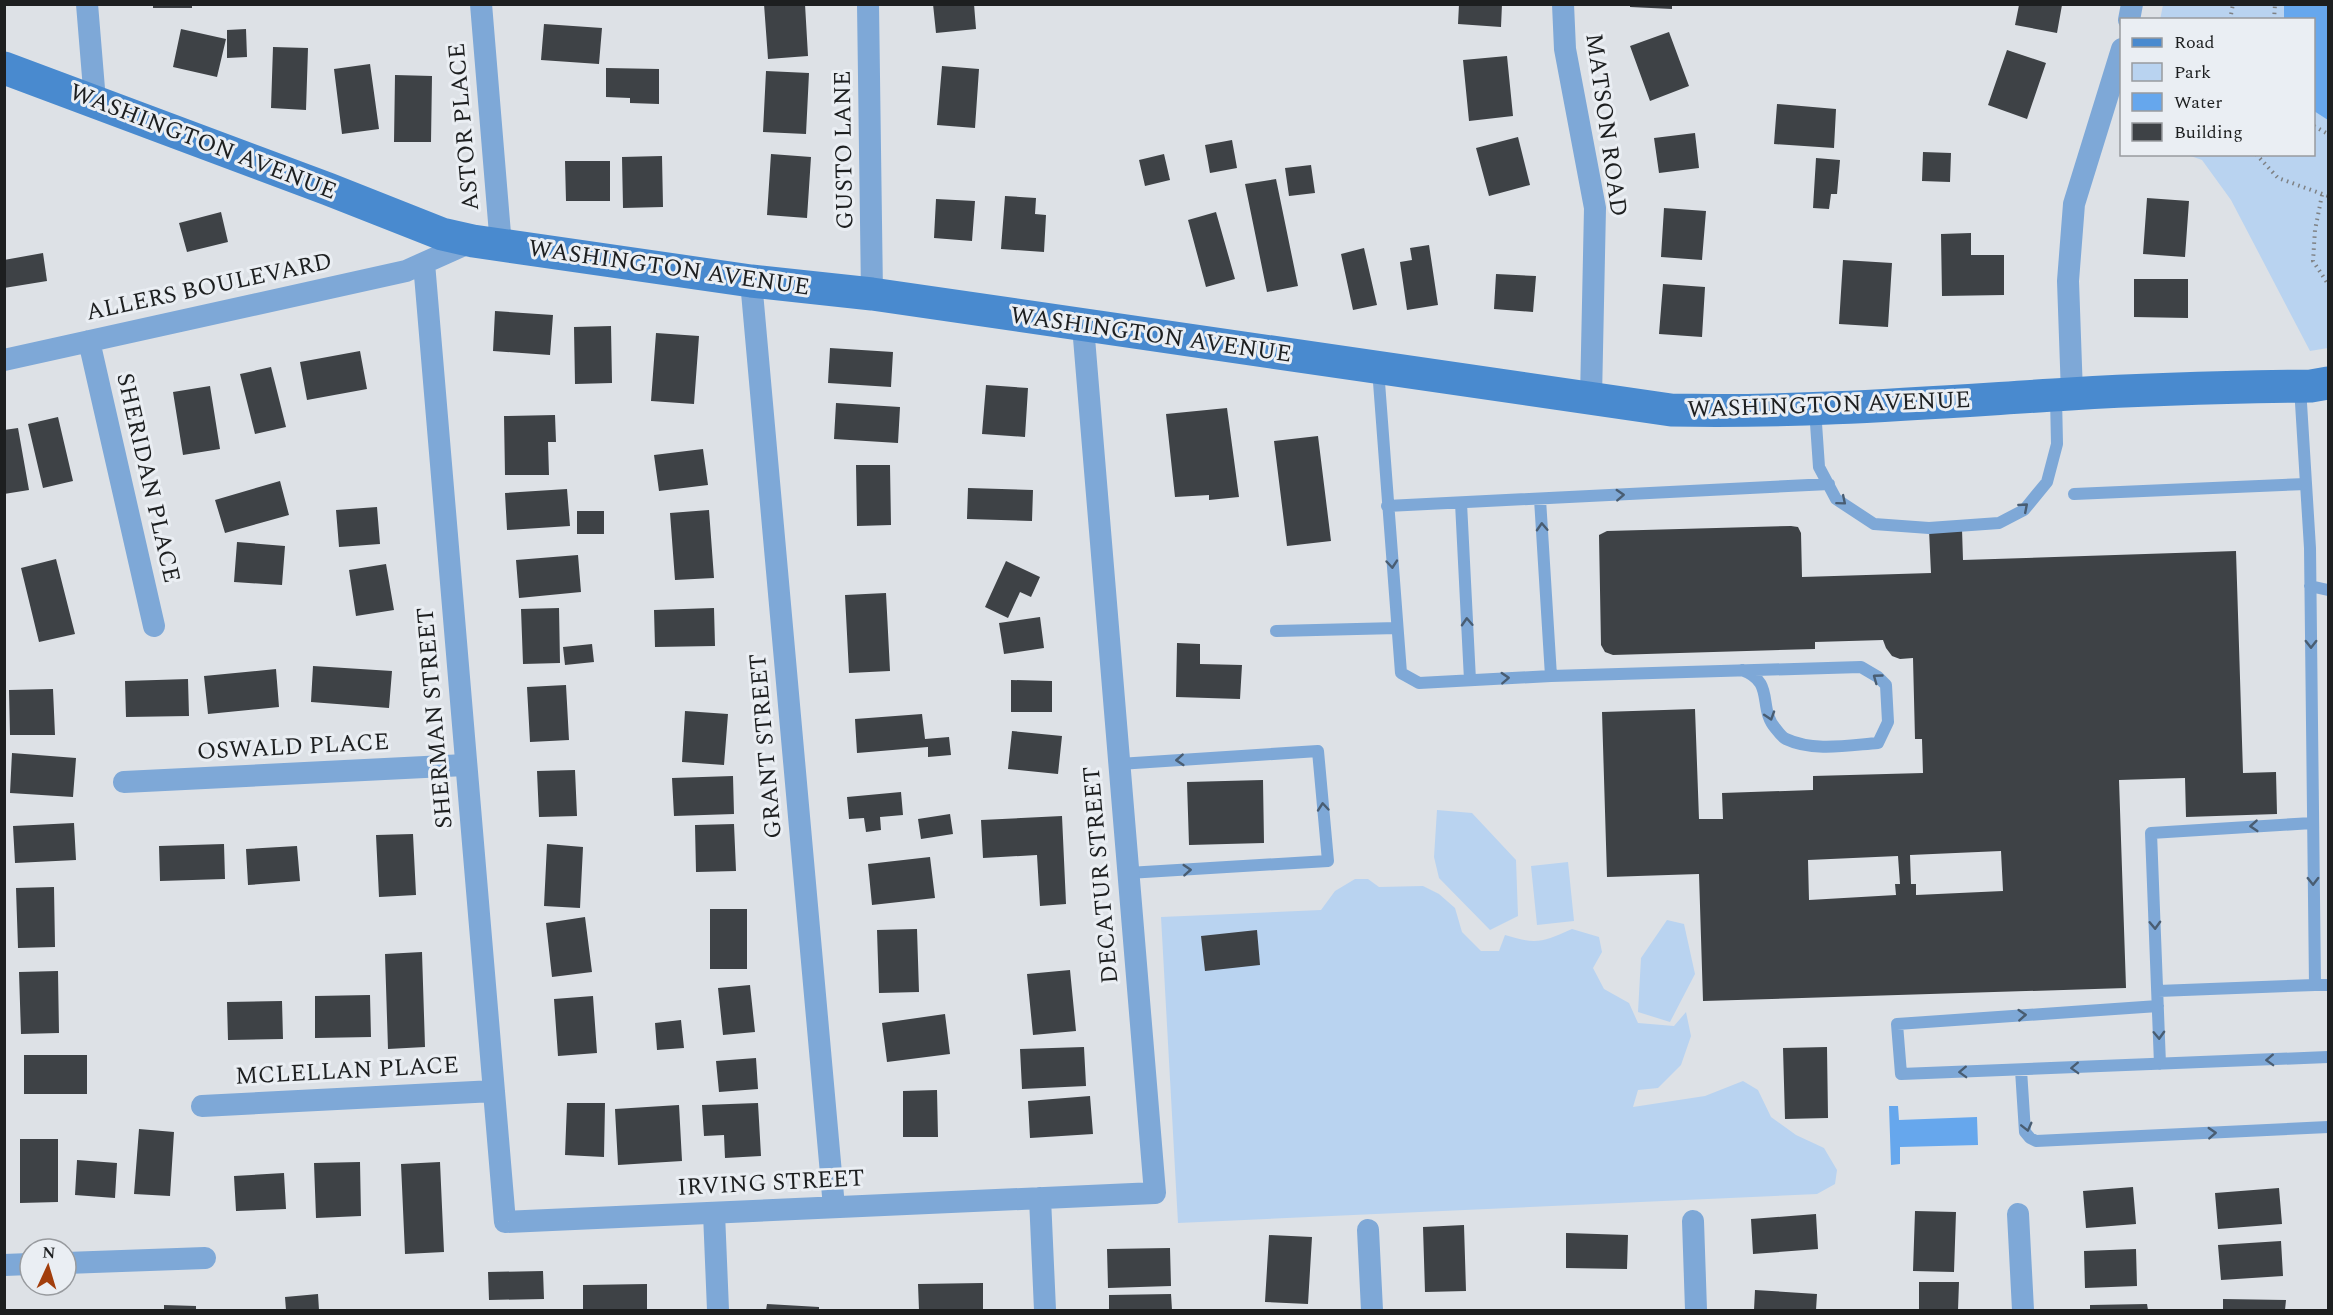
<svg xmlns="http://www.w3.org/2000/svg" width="2333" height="1315" viewBox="0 0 2333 1315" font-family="Spectral,serif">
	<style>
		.green { fill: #b9d3f0 }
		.water { fill: #66a7ed }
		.building { fill: #3e4246; fill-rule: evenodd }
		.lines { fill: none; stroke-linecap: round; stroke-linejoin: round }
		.path { stroke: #7e8184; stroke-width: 4; stroke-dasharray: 1.5 4.5; stroke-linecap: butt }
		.lane { stroke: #7ea8d7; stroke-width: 12 }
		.street { stroke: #7ea8d7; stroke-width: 22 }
		.secondary { stroke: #498acf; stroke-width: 33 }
		.oneway { stroke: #495d72 }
		.labels { text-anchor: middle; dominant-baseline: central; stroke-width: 6; stroke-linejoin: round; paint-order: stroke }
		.street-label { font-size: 24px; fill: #1d1f20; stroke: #eaeef3 }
	</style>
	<rect width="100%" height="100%" fill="#dde1e6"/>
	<path class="green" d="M2163 5H2328V348L2310 351 2231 200 2202 160 2188 155 2314 154V20H2160Z
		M1437 810 1472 813 1516 860 1518 916 1490 930 1439 878 1434 857Z
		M1568 862 1574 921 1537 925 1531 866Z
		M1355 879H1368L1379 887 1423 886 1439 894 1455 908 1462 932 1481 951H1499L1505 935C1537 945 1542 942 1572 929L1599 937 1602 952 1593 968 1604 989 1629 1003 1638 1023 1674 1026 1686 1012 1691 1036 1681 1065 1658 1088 1638 1090 1633 1107 1705 1096 1743 1081 1758 1090 1771 1117 1796 1135 1824 1148 1837 1170 1835 1184 1817 1194 1178 1223 1161 917 1321 910 1335 891Z
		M1667 920 1684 924 1695 974 1670 1022 1638 1012 1641 958Z"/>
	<path class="water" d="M2284 5H2328V120L2314 111V20L2284 19Z
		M1889 1106H1898L1899 1120 1977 1117 1978 1145 1900 1147V1164L1891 1165Z"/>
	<path class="building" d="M153 4H192V8H153Z
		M764 4H805L808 56 768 59Z
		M933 4H974L976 29 936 33Z
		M1459 4H1502L1501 27 1458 24Z
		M1630 5H1672V9L1630 7Z
		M2019 5H2062L2057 33 2015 25Z
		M544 24 602 28 599 64 541 60Z
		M181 29 226 39 217 77 173 67Z
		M246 29 247 57 227 58V30Z
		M1669 32 1689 86 1650 101 1630 46Z
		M273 47 308 48 306 110 271 108Z
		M2007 50 2046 63 2027 119 1988 105Z
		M1507 56 1513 116 1469 121 1463 60Z
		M370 64 379 129 342 134 334 69Z
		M942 66 979 69 975 128 937 125Z
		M606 68 659 69V104L630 103V98L606 97Z
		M766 71 809 73 806 134 763 132Z
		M395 75 432 76 431 142H394Z
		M1777 104 1836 109 1834 148 1774 144Z
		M1695 133 1699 168 1659 173 1654 138Z
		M1518 137 1530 185 1489 196 1476 148Z
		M1232 140 1237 168 1210 173 1205 145Z
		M1923 152 1951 153 1950 182 1922 181Z
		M771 154 811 157 807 218 767 215Z
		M1164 154 1170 180 1145 186 1139 160Z
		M662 156 663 207 623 208 622 157Z
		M1816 158 1840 160 1837 194H1831L1829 209 1813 208Z
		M565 161H610V201H566Z
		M1311 165 1315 193 1289 196 1285 168Z
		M1276 179 1298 286 1267 292 1245 184Z
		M1005 196 1036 198 1035 214 1046 215 1044 252 1001 249Z
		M2147 198 2189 201 2185 257 2143 254Z
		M936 199 975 201 972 241 934 238Z
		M1664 208 1706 211 1702 260 1661 257Z
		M221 212 228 242 187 252 179 223Z
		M1216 212 1235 279 1206 287 1188 220Z
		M1971 233V255H2004V295L1942 296 1941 234Z
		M1429 245 1438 305 1407 310 1400 262 1412 260 1410 248Z
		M1364 248 1377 305 1353 310 1341 254Z
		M43 253 47 281 4 288V260Z
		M1843 260 1892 263 1888 327 1839 324Z
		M1496 274 1536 276 1533 312 1494 309Z
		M2134 279H2188V318L2134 317Z
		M1663 284 1705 287 1702 337 1659 334Z
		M495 311 553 315 550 355 493 351Z
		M611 326 612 383 575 384 574 327Z
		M656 333 699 336 694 404 651 401Z
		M830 348 893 352 891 387 828 383Z
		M360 351 367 389 307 400 300 362Z
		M271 367 286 427 255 434 240 374Z
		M986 385 1028 388 1025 437 982 434Z
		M210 386 220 449 183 455 173 392Z
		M836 403 900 407 898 443 834 439Z
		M1227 408 1239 497 1209 500V495L1175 497 1166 414Z
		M555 415 556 442H548L549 475H505L504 416Z
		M58 417 73 481 43 488 28 424Z
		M18 428 29 490 4 494V430Z
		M1318 436 1331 541 1287 546 1274 441Z
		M703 449 708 485 659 491 654 455Z
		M856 465H890L891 525 857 526Z
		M280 481 289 515 225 533 215 500Z
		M968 488 1033 490 1032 521 967 519Z
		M567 489 570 526 507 530 505 493Z
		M377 507 380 544 339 547 336 510Z
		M709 510 714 578 675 580 670 513Z
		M577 511H604V534H577Z
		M1791 526 1798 527 1801 533 1802 577 1931 573 1929 530 1962 529 1963 560 2236 551 2243 773 2276 772 2277 814 2186 817 2185 778 2119 780 2126 988 1703 1001 1699 874 1607 877 1602 712 1695 709 1699 819H1723L1722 793 1813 790V776L1923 773 1922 739H1915L1913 658 1900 659 1892 656 1886 648 1883 640 1815 642V649L1613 655 1605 652 1601 645 1599 535 1607 531ZM2001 851 2003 891 1916 895V884H1911L1910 855ZM1898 856 1900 884H1895L1896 895 1809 900 1808 860Z
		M237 542 285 546 282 585 234 582Z
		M578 555 581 592 519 598 516 560Z
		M56 559 75 634 39 642 21 568Z
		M1006 561 1040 577 1031 597 1020 592 1008 618 985 607Z
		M386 564 394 610 356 616 349 570Z
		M886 593 890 671 849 673 845 595Z
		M559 608 560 663 523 664 521 609Z
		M714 608 715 646 655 647 654 610Z
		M1040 617 1044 648 1004 654 999 623Z
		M1177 643 1200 644V664L1242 665 1240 699 1176 697Z
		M592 644 594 662 565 665 563 647Z
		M313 666 392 671 389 708 311 702Z
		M276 669 279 707 208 714 204 676Z
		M188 679 189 716 126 717 125 681Z
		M1011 680 1052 681V712H1011Z
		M566 685 569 740 530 742 527 687Z
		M53 689 55 735H10L9 690Z
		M685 711 728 714 724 765 682 762Z
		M922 714 925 739 949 737 951 755 928 757V747L857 753 855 719Z
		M1012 731 1062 736 1058 774 1008 769Z
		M12 753 76 758 73 797 10 793Z
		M575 770 577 816 539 817 537 771Z
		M733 776 734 814 674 816 672 778Z
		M1263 780 1264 843 1189 845 1187 782Z
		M901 792 903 815 880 817 881 830 866 832 864 818 849 819 847 797Z
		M950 814 953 834 921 839 918 819Z
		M1062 816 1066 904 1040 906 1037 855 983 858 981 820Z
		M74 823 76 860 15 863 13 826Z
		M734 824 736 871 696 872 695 825Z
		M413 834 416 895 379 897 376 835Z
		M224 844 225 879 160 881 159 846Z
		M547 844 583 847 580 908 544 906Z
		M297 846 300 881 248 885 246 849Z
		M930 857 935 898 872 905 868 864Z
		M54 887 55 947 18 948 16 888Z
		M710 909H747V969H710Z
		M585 917 592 972 552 977 546 923Z
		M917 929 919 992 879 993 877 930Z
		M1257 930 1260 965 1205 971 1201 936Z
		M422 952 425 1047 388 1049 385 954Z
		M1070 970 1076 1031 1033 1035 1027 974Z
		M58 971 59 1033 21 1034 19 972Z
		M750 985 755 1032 723 1035 718 988Z
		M370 995 371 1037 315 1038V996Z
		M593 996 597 1053 558 1056 554 999Z
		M282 1001 283 1039 228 1040 227 1002Z
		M945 1014 950 1054 887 1062 882 1023Z
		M681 1020 684 1048 657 1050 655 1023Z
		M1084 1047 1086 1086 1022 1089 1020 1049Z
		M1827 1047 1828 1118 1785 1119 1783 1048Z
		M24 1055H87V1094H24Z
		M756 1058 758 1089 719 1092 716 1061Z
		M937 1090 938 1137H903V1091Z
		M1090 1096 1093 1134 1030 1138 1028 1101Z
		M567 1103H605L604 1157 565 1155Z
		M758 1103 761 1156 725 1158 724 1135 704 1136 702 1105Z
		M679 1105 682 1161 618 1165 615 1109Z
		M139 1129 174 1132 170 1196 134 1194Z
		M20 1139H58V1202L20 1203Z
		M77 1160 117 1163 115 1198 75 1195Z
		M360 1162 361 1216 316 1218 314 1163Z
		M440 1162 444 1252 405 1254 401 1164Z
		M284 1173 286 1209 236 1211 234 1176Z
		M2133 1187 2136 1224 2086 1228 2083 1191Z
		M2279 1188 2282 1224 2218 1229 2215 1193Z
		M1915 1211 1956 1212 1954 1272 1913 1271Z
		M1816 1214 1818 1249 1753 1254 1751 1219Z
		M1464 1225 1466 1291 1425 1292 1423 1227Z
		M1566 1233 1628 1235 1627 1269 1566 1268Z
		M1269 1235 1312 1237 1308 1304 1265 1302Z
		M2281 1241 2283 1276 2221 1280 2218 1245Z
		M1170 1248 1171 1286 1108 1288 1107 1249Z
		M2136 1249 2137 1286 2085 1288 2084 1251Z
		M543 1271 544 1299 489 1300 488 1272Z
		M1919 1282H1959L1958 1310H1919Z
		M983 1283V1310H919L918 1284Z
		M647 1284V1310H583V1285Z
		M1755 1290 1817 1294 1816 1310H1754Z
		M318 1294 319 1310H286L285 1297Z
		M1171 1294 1172 1310H1109V1295Z
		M2223 1299 2286 1300 2285 1310H2223Z
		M767 1304 819 1307V1310H766Z
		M2147 1304 2148 1310H2090V1305Z
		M164 1305 196 1306V1310H164Z"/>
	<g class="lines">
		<path class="path" d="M2230 20 2233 4
			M2274 20 2275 4
			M2314 126 2328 134
			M2256 154 2278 178 2328 196
			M2322 195 2315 230 2313 261 2328 284"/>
		<path class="lane" d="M1378 369 1401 673 1419 683 1551 676 1540 499
			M2300 387 2310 548 2315 985H2328
			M1815 409 1819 467 1836 499 1874 524 1929 528 1999 523 2024 510 2047 482 2057 444 2056 397
			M2074 494 2306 484
			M1461 503 1470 680
			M1387 506 1829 484
			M2310 586 2328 590
			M1276 631 1397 628
			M1551 676 1861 667 1878 677 1886 685 1888 722 1878 743C1850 745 1813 752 1786 739 1782 737 1779 733 1776 729 1757 708 1776 682 1742 670
			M1119 764 1318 751 1328 861 1128 873
			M2158 991 2315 985
			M2158 1006 1897 1024 1901 1074 2328 1057
			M2160 1064 2151 833 2312 823
			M2021 1070 2025 1132 2030 1138 2036 1141 2328 1127"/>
		<path class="street" d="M87 4 95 101
			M481 4 501 246
			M868 4 872 294
			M1563 4 1565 49 1595 208 1591 398
			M2129 20 2132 4
			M424 263 505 1222 1155 1193 1083 326
			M751 281 834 1207
			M89 341 154 626
			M4 360 406 271 473 241
			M2072 394 2068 281 2074 204 2122 49
			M124 782 465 765
			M202 1106 494 1091
			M1040 1198 1045 1310
			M714 1213 718 1310
			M2018 1214 2023 1310
			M1693 1221 1696 1310
			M1368 1230 1372 1310
			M66 1263 205 1258
			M4 1265 30 1264"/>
		<path class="secondary" d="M4 68 328 189 442 234 473 241 751 281 872 294 1671 410C1804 413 1937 402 2070 394 2150 389 2231 387 2311 386L2328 383"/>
	</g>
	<defs><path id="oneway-chevron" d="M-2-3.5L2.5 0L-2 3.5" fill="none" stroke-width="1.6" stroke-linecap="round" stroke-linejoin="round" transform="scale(1.5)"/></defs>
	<g class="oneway">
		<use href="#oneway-chevron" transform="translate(1620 495) rotate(-3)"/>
		<use href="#oneway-chevron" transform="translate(1842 501) rotate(40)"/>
		<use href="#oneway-chevron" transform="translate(2024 507) rotate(-41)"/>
		<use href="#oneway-chevron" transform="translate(1542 527) rotate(-93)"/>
		<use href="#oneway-chevron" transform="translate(1392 564) rotate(85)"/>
		<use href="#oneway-chevron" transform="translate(1467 622) rotate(-93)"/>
		<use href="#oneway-chevron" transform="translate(2311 644) rotate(90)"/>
		<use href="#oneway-chevron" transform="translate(1505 678) rotate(-3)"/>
		<use href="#oneway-chevron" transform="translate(1877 678) rotate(-144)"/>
		<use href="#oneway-chevron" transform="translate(1770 716) rotate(72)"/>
		<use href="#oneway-chevron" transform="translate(1180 760) rotate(176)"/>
		<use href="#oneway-chevron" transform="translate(1323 807) rotate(-95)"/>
		<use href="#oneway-chevron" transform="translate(2254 826) rotate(176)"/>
		<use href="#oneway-chevron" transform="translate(1187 870) rotate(-4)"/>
		<use href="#oneway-chevron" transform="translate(2313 881) rotate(89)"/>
		<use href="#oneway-chevron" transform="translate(2155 925) rotate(88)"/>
		<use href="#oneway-chevron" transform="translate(2022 1015) rotate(-4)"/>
		<use href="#oneway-chevron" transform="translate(2159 1035) rotate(88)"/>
		<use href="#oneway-chevron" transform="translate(2270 1060) rotate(178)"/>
		<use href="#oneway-chevron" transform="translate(2075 1068) rotate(178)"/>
		<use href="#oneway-chevron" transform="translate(1963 1072) rotate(178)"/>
		<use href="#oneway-chevron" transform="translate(2027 1127) rotate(76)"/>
		<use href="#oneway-chevron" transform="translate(2212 1133) rotate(-3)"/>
	</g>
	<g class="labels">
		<g class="street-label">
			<text transform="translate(1606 125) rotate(82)">MATSON ROAD</text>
			<text transform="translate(464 127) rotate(-95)">ASTOR PLACE</text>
			<text transform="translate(203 142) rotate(21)">WASHINGTON AVENUE</text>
			<text transform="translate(844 150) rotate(-91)">GUSTO LANE</text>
			<text transform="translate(669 268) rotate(8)">WASHINGTON AVENUE</text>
			<text transform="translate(209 287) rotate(-12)">ALLERS BOULEVARD</text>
			<text transform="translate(1151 335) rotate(8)">WASHINGTON AVENUE</text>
			<text transform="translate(1829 405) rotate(-2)">WASHINGTON AVENUE</text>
			<text transform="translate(148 478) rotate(77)">SHERIDAN PLACE</text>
			<text transform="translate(435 718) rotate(-95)">SHERMAN STREET</text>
			<text transform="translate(766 746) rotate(-95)">GRANT STREET</text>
			<text transform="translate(293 747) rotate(-3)">OSWALD PLACE</text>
			<text transform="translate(1101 875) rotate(-95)">DECATUR STREET</text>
			<text transform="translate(347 1071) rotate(-3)">MCLELLAN PLACE</text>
			<text transform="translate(771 1183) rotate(-3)">IRVING STREET</text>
		</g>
	</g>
	<rect width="2333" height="1315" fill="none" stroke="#1d1f20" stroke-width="12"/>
	<rect x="2120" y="18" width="195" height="138" fill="#eaeef3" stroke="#989b9f" stroke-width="1.5"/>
	<rect x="2132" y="38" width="30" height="9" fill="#498acf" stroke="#989b9f" stroke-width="1.5"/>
	<text x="2174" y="48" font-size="18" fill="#1d1f20">Road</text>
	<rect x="2132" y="63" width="30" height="18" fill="#b9d3f0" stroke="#989b9f" stroke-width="1.5"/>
	<text x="2174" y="78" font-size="18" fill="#1d1f20">Park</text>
	<rect x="2132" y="93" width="30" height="18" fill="#66a7ed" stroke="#989b9f" stroke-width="1.5"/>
	<text x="2174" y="108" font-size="18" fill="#1d1f20">Water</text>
	<rect x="2132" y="123" width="30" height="18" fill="#3e4246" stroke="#989b9f" stroke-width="1.5"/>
	<text x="2174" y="138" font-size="18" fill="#1d1f20">Building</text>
	<g transform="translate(48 1267) rotate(4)"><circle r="28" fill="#eaeef3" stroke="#989b9f" stroke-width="1.5"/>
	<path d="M0-4.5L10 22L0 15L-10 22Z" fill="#a23e0c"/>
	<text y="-9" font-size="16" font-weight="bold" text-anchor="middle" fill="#1d1f20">N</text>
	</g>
</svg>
